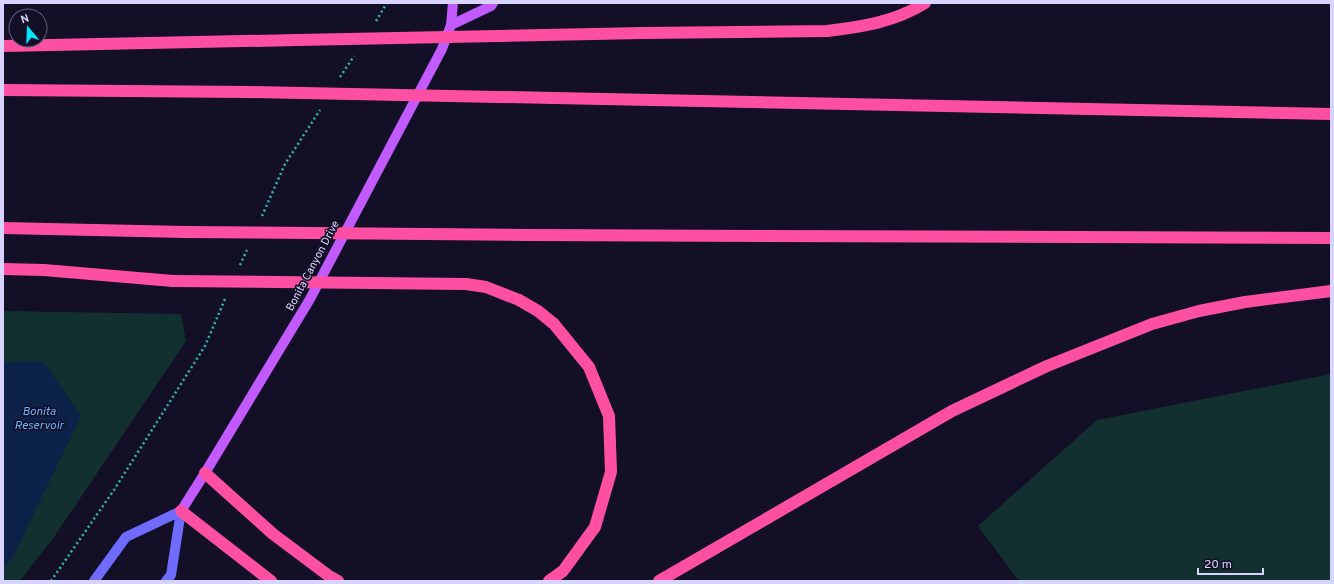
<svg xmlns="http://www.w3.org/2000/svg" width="1334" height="584" viewBox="0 0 1334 584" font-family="Overpass,sans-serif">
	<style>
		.green { fill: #12302f }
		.water { fill: #0c2248 }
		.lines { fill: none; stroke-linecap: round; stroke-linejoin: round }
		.path { stroke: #2fb8b0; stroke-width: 2.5; stroke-dasharray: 2 3; stroke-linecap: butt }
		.secondary { stroke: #6f6bff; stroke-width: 10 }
		.primary { stroke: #c25bff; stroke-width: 10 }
		.motorway { stroke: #ff4fa3; stroke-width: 12 }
		.motorway-bridge { stroke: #ff4fa3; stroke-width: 12 }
		.labels { text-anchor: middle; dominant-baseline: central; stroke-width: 3.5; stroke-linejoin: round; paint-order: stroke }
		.street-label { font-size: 11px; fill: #d9d4ff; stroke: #130f26 }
		.water-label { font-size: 12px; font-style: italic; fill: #62b6ff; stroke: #130f26 }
	</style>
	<rect width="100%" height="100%" fill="#130f26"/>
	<path class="green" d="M3 311 181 314 186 341 54 537 20 581H3Z
		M1331 374V581H1019L978 526 1097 420Z"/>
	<path class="water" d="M3 362H44L81 416 13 557 3 568Z"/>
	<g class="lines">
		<path class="path" d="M376 21 387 3
			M340 77 354 56
			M262 216 285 164 320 110
			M240 265 247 250
			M51 581 114 490 205 346 225 299"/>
		<path class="secondary" d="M94 581 126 537 181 511
			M166 581 171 575 181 511"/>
		<path class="primary" d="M451 25 491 6 493 3
			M181 511 205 473 310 299 442 49 451 25 453 3"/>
		<path class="motorway" d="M642 33 827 31C861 27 895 22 925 3
			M3 46 297 40
			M3 90 248 92
			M554 98 1331 114
			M3 228 185 232
			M526 235 1331 238
			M3 269 44 270 173 281
			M519 300 538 311 554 324 589 367 609 416 611 472 595 527 563 571 549 581
			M205 473 273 534 329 576 338 581
			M181 511 271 581
			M659 581 952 411 1047 366 1152 324 1199 311 1245 302 1331 291"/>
		<path class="motorway-bridge" d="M297 40 642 33
			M248 92 554 98
			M185 232 526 235
			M173 281 466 284 486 287 519 300"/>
	</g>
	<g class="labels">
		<g class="street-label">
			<text transform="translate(313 266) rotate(-62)">Bonita Canyon Drive</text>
		</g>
		<g class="water-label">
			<text x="39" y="412">Bonita<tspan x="39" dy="14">Reservoir</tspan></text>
		</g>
	</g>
	<rect width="1334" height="584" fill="none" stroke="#d9d4ff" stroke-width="8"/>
	<g transform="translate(28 28) rotate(341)"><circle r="19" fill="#130f26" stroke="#625e7d"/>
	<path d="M0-3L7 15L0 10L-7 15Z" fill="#00e5ff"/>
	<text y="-6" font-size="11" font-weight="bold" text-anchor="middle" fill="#d9d4ff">N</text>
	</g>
	<path d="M1198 568v6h65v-6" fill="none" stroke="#d9d4ff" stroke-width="2"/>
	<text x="1204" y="568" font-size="12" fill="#d9d4ff" stroke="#130f26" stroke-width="3" paint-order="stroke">20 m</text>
</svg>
